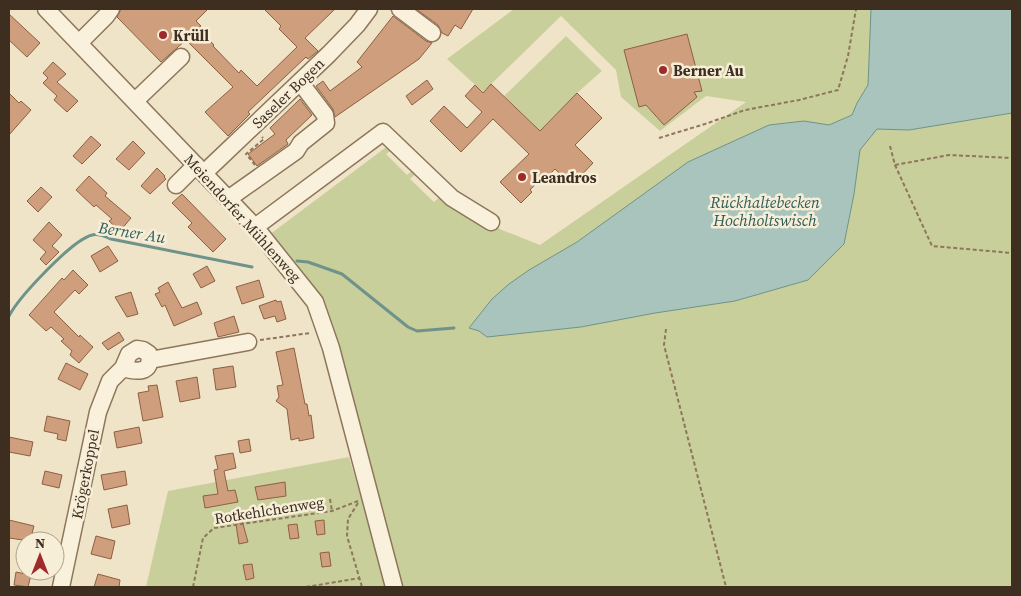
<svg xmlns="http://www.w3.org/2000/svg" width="1021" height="596" viewBox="0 0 1021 596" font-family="'Source Serif 4',serif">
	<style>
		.green { fill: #c9cf9b }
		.water { fill: #a9c4bc; stroke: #6f938a }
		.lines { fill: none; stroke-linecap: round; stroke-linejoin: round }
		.stream { stroke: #6f938a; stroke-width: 3 }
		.building { fill: #cf9f7d; stroke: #8d5f41 }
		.minor-casing { stroke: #8d765c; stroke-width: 19 }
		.path { stroke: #8d765c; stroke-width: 2; stroke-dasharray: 4 2.5; stroke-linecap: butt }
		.minor { stroke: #faf1dc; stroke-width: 16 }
		.poi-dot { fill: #9e2a2b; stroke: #f7eed8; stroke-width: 2 }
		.labels { text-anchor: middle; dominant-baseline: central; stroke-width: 5; stroke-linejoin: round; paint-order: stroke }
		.poi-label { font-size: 15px; font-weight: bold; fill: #3d2e20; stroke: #f7eed8; text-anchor: start }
		.street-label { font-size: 15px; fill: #3d2e20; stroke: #f7eed8 }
		.water-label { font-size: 16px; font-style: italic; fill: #2f5d5a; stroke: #f7eed8 }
	</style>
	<rect width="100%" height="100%" fill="#f0e4c8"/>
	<path class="green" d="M514 9H1012V587H400L324 305 308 280 269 235 389 145 393 149 386 154 407 175 413 170 416 173 410 179 434 202 440 197 502 230 540 245 746 102 706 96 660 131 621 97 616 70 561 16 483 92 447 59Z
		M566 36 602 71 577 93 540 131 504 96Z
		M349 457 360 494 372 525 388 587H146L168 491Z"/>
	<path class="water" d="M871 9H1012V113L909 130 877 129 860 150 854 194 844 244 808 280 735 301 655 313 581 327 487 337 479 331 469 328 492 299 509 284 529 270 577 242 688 162 769 125 804 121 829 125 852 115 857 103 868 85Z"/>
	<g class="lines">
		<path class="stream" d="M297 261 308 262 342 274 408 327 417 331 454 328
			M9 316C19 297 72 240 92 235 99 233 106 237 111 239L252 267"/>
	</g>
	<path class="building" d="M121 9H208L196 21 201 26 198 28 214 45 213 46 239 73 241 70 257 86 297 47 279 29 281 26 264 9H335L305 38 318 51 308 59 306 57 248 112 250 114 228 136 205 112 233 87 186 40 161 62 117 17Z
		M416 9H473L461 29 455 25 448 36 442 33 438 25Z
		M9 14 40 43 27 57 9 40Z
		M393 16 426 41 432 43 419 59 335 117 333 109 316 86 323 81 330 91 362 67 357 62Z
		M687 34 702 91 694 92 697 97 664 125 646 105 639 107 624 50Z
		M53 62 66 74 57 82 78 101 67 112 54 100 57 96 43 83 48 78 43 73Z
		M427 80 433 89 412 105 406 96Z
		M491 84 540 131 577 93 602 118 575 145 593 163 572 185 555 169 548 176 545 174 530 190 532 192 521 203 500 182 529 154 493 119 461 152 430 121 444 106 467 128 482 112 465 96 475 85 483 93Z
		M9 93 19 103 21 101 31 110 9 135Z
		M300 99 312 115 286 140 288 144 257 166 248 154 275 134 270 128Z
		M91 136 101 145 82 164 73 156Z
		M133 141 145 153 129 170 116 159Z
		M157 168 165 176 164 177 166 179 150 194 141 186Z
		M89 176 107 193 105 196 131 218 120 231 109 221 112 219 96 205 94 207 76 190Z
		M41 187 52 197 38 212 27 201Z
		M182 194 226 239 213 252 188 227 192 223 172 203Z
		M49 222 62 235 52 246 59 252 46 265 40 259 46 252 33 240Z
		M108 246 118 261 100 272 91 256Z
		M207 266 215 281 201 288 193 274Z
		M73 270 88 285 79 294 75 290 54 312 79 337 80 335 93 347 79 363 70 355 72 351 61 341 64 339 51 327 46 331 29 315 62 278 64 280Z
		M259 280 264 297 242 304 236 287Z
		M168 282 182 308 197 302 202 314 174 326 165 305 162 307 155 294 160 292 158 288Z
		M131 292 138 314 127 317 115 297Z
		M276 300 277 302 281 301 286 319 277 322 275 316 264 319 259 306Z
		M234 316 239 332 218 337 214 323Z
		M119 332 124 340 108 350 102 343Z
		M294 348 305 404H307L309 416 311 415 314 438 299 441V438L291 440 287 409 276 401 279 397 277 386 283 385 276 352Z
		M66 363 88 374 80 390 58 379Z
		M233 366 236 387 216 390 213 369Z
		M197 377 200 398 180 402 176 381Z
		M157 385 163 417 143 421 138 393 149 391 148 386Z
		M47 416 70 421 66 441 57 439 58 434 44 431Z
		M139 427 142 443 117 448 114 432Z
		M9 437 33 442 30 456 9 452Z
		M249 439 251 451 240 453 238 441Z
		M233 453 236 468 224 471 228 491 235 490 238 502 205 508 203 496 218 494 214 470 218 469 215 456Z
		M45 471 62 475 59 488 42 484Z
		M125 471 127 485 104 490 101 475Z
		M285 482 286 496 258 500 255 487Z
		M127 505 130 524 112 528 108 509Z
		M241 517 248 542 239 544 235 518Z
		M9 520 34 526 30 541 9 538Z
		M324 520 325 534 317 535 315 521Z
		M297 524 299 538 290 539 288 525Z
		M96 536 115 541 111 559 91 554Z
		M329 552 331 566 322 567 320 553Z
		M252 564 254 578 246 580 243 565Z
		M16 572 31 575 28 587 14 585Z
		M98 574 120 580 119 587H94Z"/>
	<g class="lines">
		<g class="minor-casing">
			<path id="minor" d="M46 9 255 227 315 302 331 348 394 587
				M400 9 432 33
				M80 42 106 16 111 9
				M135 101 181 57
				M204 173 329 54 357 25 369 9
				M176 185 196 165
				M228 199 296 151 301 143 326 123 325 115 300 82
				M255 227 383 132 452 198 491 222
				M150 360 248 342
				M61 587 98 412 110 381 123 368 129 354 137 349 143 350 149 354C153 374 136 372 123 368"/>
		</g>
		<path class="path" d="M659 138 705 124 745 110 799 100 838 90 848 56 856 9
			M890 146 895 165 932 246 1012 253
			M255 165 246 154 264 139 262 137
			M895 165 949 155 1012 158
			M666 329 664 345 726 587
			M260 340 310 333
			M330 499 332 511
			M358 503 348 519 347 536 362 587
			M193 587 203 538 214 528 332 511 358 501
			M306 587 360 578"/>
		<use href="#minor" class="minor"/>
	</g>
	<g class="poi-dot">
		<circle cx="163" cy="35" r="5"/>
		<circle cx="663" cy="70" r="5"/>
		<circle cx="522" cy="177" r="5"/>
	</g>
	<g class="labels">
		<g class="poi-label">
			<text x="173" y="35">Krüll</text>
			<text x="673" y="70">Berner Au</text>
			<text x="532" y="177">Leandros</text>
		</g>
		<g class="street-label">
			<text transform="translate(288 93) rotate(-44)">Saseler Bogen</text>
			<text transform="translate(243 218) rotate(48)">Meiendorfer Mühlenweg</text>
			<text transform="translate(85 474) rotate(-79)">Krögerkoppel</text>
			<text transform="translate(269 510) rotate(-9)">Rotkehlchenweg</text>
		</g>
		<g class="water-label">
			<text x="765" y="202">Rückhaltebecken<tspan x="765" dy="18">Hochholtswisch</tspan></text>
			<text transform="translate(132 232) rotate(9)">Berner Au</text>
		</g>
	</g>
	<rect width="1021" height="596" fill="none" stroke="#3d2e20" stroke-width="20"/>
	<g transform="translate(40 556)"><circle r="24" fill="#f7eed8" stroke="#ada18e"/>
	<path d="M0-4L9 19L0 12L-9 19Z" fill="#9e2a2b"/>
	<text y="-8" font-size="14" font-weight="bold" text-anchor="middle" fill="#3d2e20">N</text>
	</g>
</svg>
